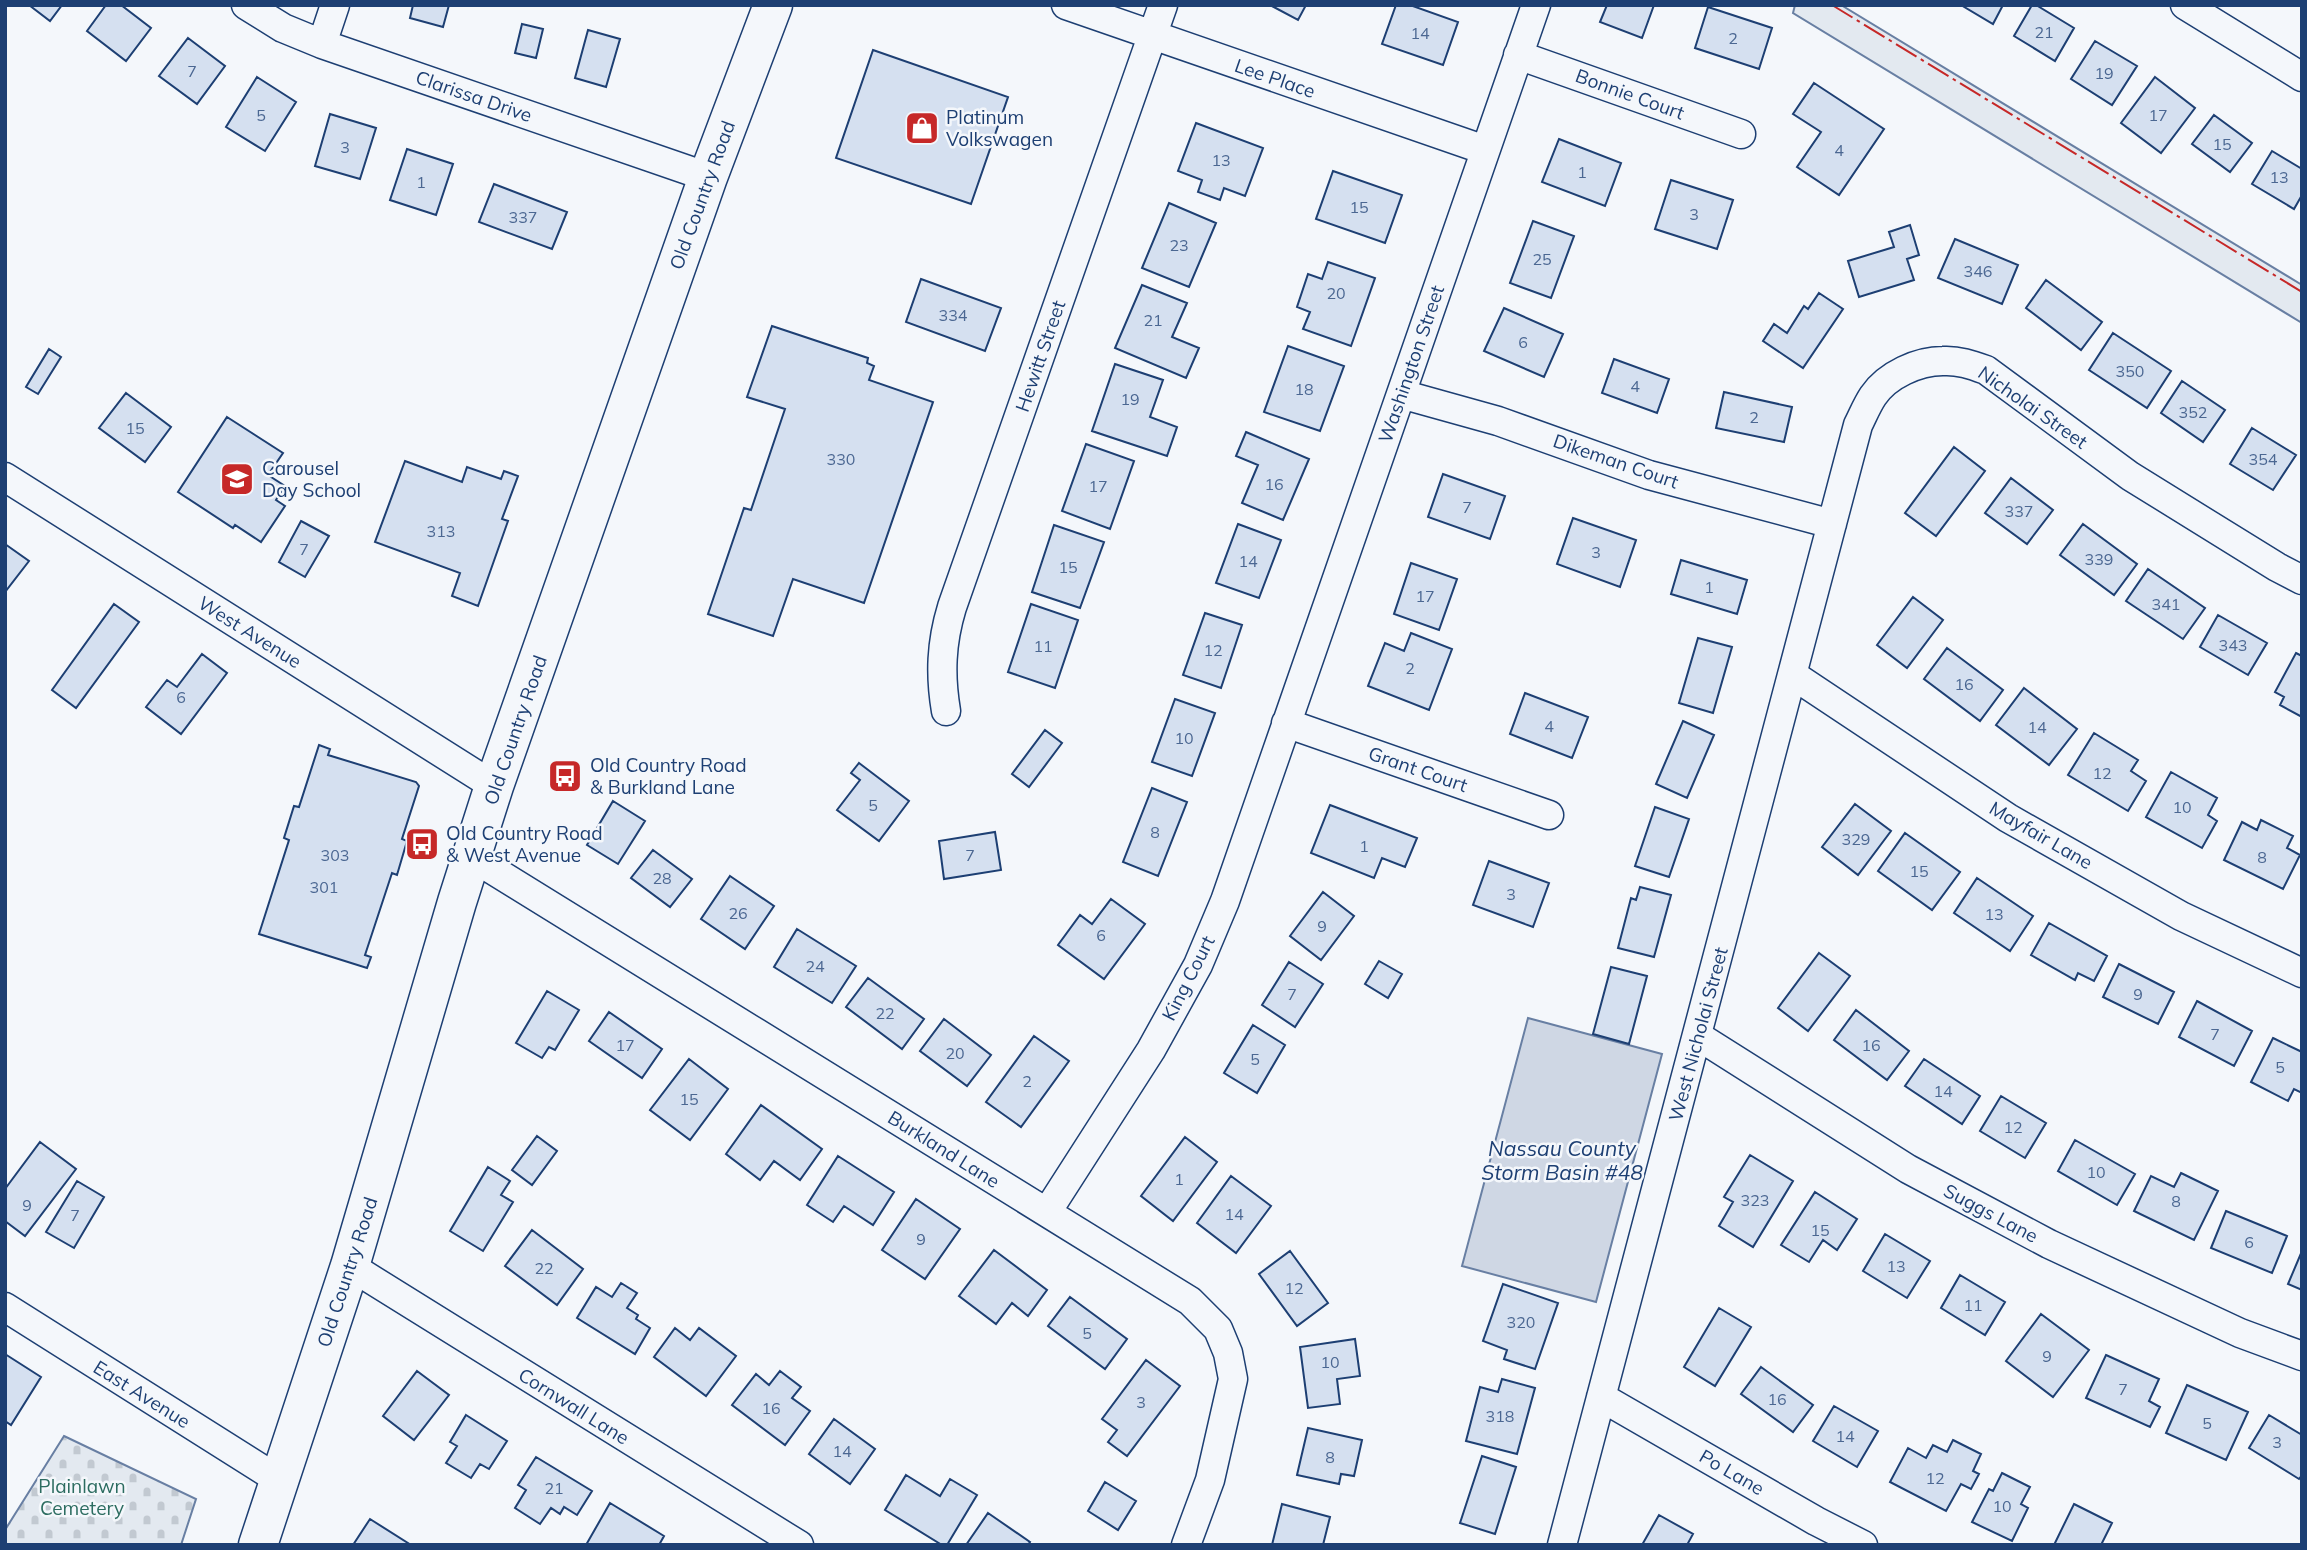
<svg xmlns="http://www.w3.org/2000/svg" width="2307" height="1550" viewBox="0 0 2307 1550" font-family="Mulish,sans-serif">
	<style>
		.green { fill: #e3e9f0; stroke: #687fa3; stroke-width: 2 }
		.cemetery { fill: url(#cemetery-stones); stroke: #687fa3; stroke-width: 2 }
		.water { fill: #cfd7e4; stroke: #687fa3; stroke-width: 2 }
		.building { fill: #d5e0f0; stroke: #1d3f73; stroke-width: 2 }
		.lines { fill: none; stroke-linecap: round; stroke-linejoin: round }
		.street-casing { stroke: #1d3f73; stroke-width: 31 }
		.primary-casing { stroke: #1d3f73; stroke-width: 41 }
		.street { stroke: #f4f7fb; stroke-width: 28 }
		.primary { stroke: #f4f7fb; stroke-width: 38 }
		.power { stroke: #c62828; stroke-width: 2; stroke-dasharray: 24 5 3.5 5; stroke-linecap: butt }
		.labels { text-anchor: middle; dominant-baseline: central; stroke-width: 5; stroke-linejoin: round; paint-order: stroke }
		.number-label { font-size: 16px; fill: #4b6792 }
		.street-label { font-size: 19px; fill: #1d3f73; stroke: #f4f7fb }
		.poi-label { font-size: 19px; fill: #1d3f73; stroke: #f4f7fb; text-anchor: start }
		.park-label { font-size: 19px; fill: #2c6c60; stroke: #f4f7fb }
		.water-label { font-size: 21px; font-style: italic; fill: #1d3f73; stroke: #f4f7fb }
	</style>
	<defs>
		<pattern id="cemetery-stones" width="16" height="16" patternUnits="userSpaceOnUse" patternTransform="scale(1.75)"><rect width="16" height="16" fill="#e3e9f0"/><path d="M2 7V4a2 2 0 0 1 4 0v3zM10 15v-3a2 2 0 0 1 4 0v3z" fill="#c2c9d1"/></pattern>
	</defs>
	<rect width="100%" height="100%" fill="#f4f7fb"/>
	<path class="green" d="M1795 5H1841L2302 285V323L1793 13Z"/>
	<path class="cemetery" d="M64 1436 196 1499 181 1545H5V1530Z"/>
	<path class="water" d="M1528 1018 1662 1054 1596 1302 1462 1266Z"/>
	<path class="building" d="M29 5H62L50 21Z
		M106 5H121L151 28 126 61 87 31Z
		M413 5H449L443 27 410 18Z
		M1270 5H1306L1298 20Z
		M1396 5H1410L1458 22 1443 65 1382 44Z
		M1607 5H1654L1642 38 1600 22Z
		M1961 5H2003L1993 24Z
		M2032 5H2036L2074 28 2055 61 2014 36Z
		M1708 7 1772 28 1759 69 1695 48Z
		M522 24 543 29 536 58 515 53Z
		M588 30 620 39 606 87 575 78Z
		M188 38 225 66 197 104 159 76Z
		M2095 41 2137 66 2112 105 2071 79Z
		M873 50 1008 97 971 204 836 158Z
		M257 77 296 102 265 151 226 127Z
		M2155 77 2195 108 2161 153 2121 123Z
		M1814 83 1884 129 1839 195 1797 167 1821 132 1793 114Z
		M330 114 376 128 360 179 315 166Z
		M2214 115 2252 143 2230 172 2192 144Z
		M1196 123 1263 148 1245 196 1224 188 1220 200 1198 192 1202 180 1178 171Z
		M1559 139 1621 163 1605 206 1542 182Z
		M407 149 453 164 436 215 390 200Z
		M2272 151 2302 169V195L2294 209 2252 184Z
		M1333 171 1402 195 1385 243 1316 219Z
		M1671 180 1733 200 1717 249 1655 229Z
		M494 184 567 212 552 249 479 222Z
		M1169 203 1216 223 1189 287 1142 268Z
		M1533 221 1574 236 1551 298 1510 283Z
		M1910 225 1919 255 1907 259 1914 280 1859 297 1848 261 1894 247 1889 232Z
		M1955 239 2018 265 2002 304 1938 278Z
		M1328 262 1375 278 1351 346 1303 329 1310 312 1297 307 1308 274 1322 279Z
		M921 279 1001 308 985 351 906 322Z
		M2046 280 2102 322 2081 350 2026 308Z
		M1142 285 1187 303 1172 337 1199 348 1186 378 1115 348Z
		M1819 293 1843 309 1803 368 1763 341 1774 324 1787 333 1804 306 1808 309Z
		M1504 308 1563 334 1544 377 1484 351Z
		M772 326 868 358 867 363 874 366 869 380 933 402 864 603 793 579 773 636 708 614 744 508 751 510 785 409 747 397Z
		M2113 333 2171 371 2147 408 2089 370Z
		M1288 346 1344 366 1320 431 1264 412Z
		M49 349 61 357 38 394 26 387Z
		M1614 359 1669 379 1657 413 1602 393Z
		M1115 364 1163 380 1150 417 1177 427 1167 456 1092 431Z
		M2182 381 2225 410 2203 442 2161 413Z
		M1724 392 1792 407 1784 442 1716 428Z
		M126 393 171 427 145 462 99 428Z
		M227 417 283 453 268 475 285 486 276 500 285 506 261 542 235 525 233 528 178 492Z
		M2252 428 2296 455 2273 490 2230 464Z
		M1246 432 1309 459 1283 520 1242 503 1258 465 1236 456Z
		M1086 444 1134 461 1110 529 1062 511Z
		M1954 447 1985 471 1936 536 1905 513Z
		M405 461 462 482 467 467 501 479 504 471 518 476 502 519 508 521 478 606 452 596 460 573 375 542Z
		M1443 474 1505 496 1490 539 1428 517Z
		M2011 478 2053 510 2027 544 1985 513Z
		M1573 518 1636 540 1620 587 1557 564Z
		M301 521 329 536 305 577 279 562Z
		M1238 524 1281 540 1259 598 1216 583Z
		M2083 524 2137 564 2114 595 2060 555Z
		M1054 525 1104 542 1080 608 1032 592Z
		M5 544 29 561 5 592Z
		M1681 560 1747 580 1737 614 1671 594Z
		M1411 563 1457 579 1439 630 1394 614Z
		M2148 569 2205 608 2183 639 2126 601Z
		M1913 597 1943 620 1907 668 1877 645Z
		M114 604 139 622 76 708 52 690Z
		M1031 604 1078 620 1055 688 1008 672Z
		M1205 613 1242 625 1221 688 1183 675Z
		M2218 615 2267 643 2248 675 2200 647Z
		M1411 633 1452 649 1429 710 1368 686 1385 643 1404 651Z
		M1698 638 1732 647 1713 713 1679 703Z
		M1947 648 2003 690 1980 721 1924 679Z
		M2296 653 2302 656V717L2280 705 2284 697 2275 692Z
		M202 654 227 673 181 734 146 707 167 680 177 687Z
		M2024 688 2077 729 2049 765 1996 725Z
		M1525 693 1588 717 1572 758 1510 734Z
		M1175 699 1215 713 1192 776 1152 762Z
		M1683 721 1714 735 1687 798 1656 784Z
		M1045 730 1062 743 1029 787 1012 774Z
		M2094 733 2138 760 2131 771 2146 781 2128 811 2068 775Z
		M319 745 330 749 328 755 416 782 419 786 402 839 407 841 397 875 392 873 365 955 371 957 367 968 259 934 289 840 284 838 294 806 299 807Z
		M859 763 909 801 879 841 837 810 860 780 851 773Z
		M2171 772 2217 798 2208 815 2217 821 2202 848 2146 817Z
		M1152 788 1187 802 1158 876 1123 862Z
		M613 801 645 821 618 864 587 845Z
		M1855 804 1891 831 1858 875 1822 847Z
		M1330 805 1417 838 1405 867 1382 858 1374 878 1311 853Z
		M1655 807 1689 819 1669 877 1635 866Z
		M2261 820 2293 836 2287 848 2300 855 2283 889 2224 860 2242 822 2257 830Z
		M995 832 1001 870 944 879 939 841Z
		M1905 833 1960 872 1932 910 1878 871Z
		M653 850 692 879 670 907 631 878Z
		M1489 861 1549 883 1533 927 1473 905Z
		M730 876 774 906 745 949 701 919Z
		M1977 878 2033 916 2010 951 1954 913Z
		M1640 887 1671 895 1654 957 1618 948 1631 898 1636 900Z
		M1323 892 1354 916 1321 960 1290 936Z
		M1111 899 1145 924 1104 979 1058 945 1080 915 1092 924Z
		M2049 923 2107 956 2094 981 2078 973 2075 980 2031 955Z
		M797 929 856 966 832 1003 774 967Z
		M1819 953 1850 976 1808 1031 1778 1008Z
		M1379 961 1402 974 1388 998 1365 984Z
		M1289 962 1323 984 1295 1027 1262 1005Z
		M2119 964 2174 992 2158 1024 2103 997Z
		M1611 967 1647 976 1629 1044 1593 1034Z
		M868 978 924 1019 902 1049 846 1007Z
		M547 991 579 1010 555 1050 549 1047 542 1058 516 1043Z
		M2197 1001 2252 1031 2234 1066 2179 1037Z
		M1856 1010 1909 1051 1887 1080 1834 1040Z
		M609 1012 662 1049 642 1078 589 1041Z
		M944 1019 991 1055 967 1086 920 1051Z
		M1253 1025 1285 1045 1257 1093 1224 1073Z
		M1034 1036 1069 1061 1021 1127 986 1102Z
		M2273 1038 2302 1052V1093L2294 1089 2288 1101 2251 1082Z
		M689 1059 728 1089 690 1140 650 1110Z
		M1924 1059 1980 1096 1962 1124 1905 1086Z
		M2001 1096 2046 1123 2025 1158 1980 1131Z
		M761 1105 822 1149 800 1180 774 1161 760 1180 726 1154Z
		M537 1136 557 1151 532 1185 512 1170Z
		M1185 1137 1217 1162 1173 1221 1141 1196Z
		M2075 1140 2135 1174 2117 1205 2058 1171Z
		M40 1142 76 1169 25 1236 5 1221V1189Z
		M1750 1155 1793 1181 1753 1247 1719 1226 1733 1202 1724 1197Z
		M838 1156 894 1192 873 1225 844 1206 833 1222 807 1205Z
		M488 1167 510 1181 501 1195 513 1202 483 1251 450 1231Z
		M2181 1173 2218 1191 2194 1240 2134 1211 2151 1176 2174 1187Z
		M1231 1176 1271 1206 1236 1253 1197 1223Z
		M77 1181 104 1197 74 1248 46 1232Z
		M1815 1192 1857 1219 1837 1250 1823 1240 1809 1262 1781 1245Z
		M916 1199 960 1229 925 1279 882 1250Z
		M2226 1211 2287 1236 2272 1273 2211 1248Z
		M532 1230 583 1269 557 1305 505 1266Z
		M1885 1234 1930 1261 1907 1298 1863 1271Z
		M994 1250 1047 1290 1028 1316 1012 1303 996 1324 959 1296Z
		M1290 1251 1328 1303 1297 1326 1259 1274Z
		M2302 1251V1290L2288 1284Z
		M1960 1275 2005 1302 1985 1335 1941 1308Z
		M621 1283 637 1293 627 1308 638 1315 636 1319 650 1328 635 1354 577 1318 596 1287 612 1297Z
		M1503 1284 1558 1303 1535 1369 1504 1359 1507 1350 1483 1341Z
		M1070 1297 1127 1339 1105 1369 1048 1326Z
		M1719 1308 1751 1327 1715 1386 1684 1367Z
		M2041 1314 2089 1350 2053 1397 2006 1361Z
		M675 1328 690 1340 699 1328 736 1356 706 1396 654 1357Z
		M1355 1339 1360 1376 1337 1379 1340 1404 1308 1408 1300 1347Z
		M5 1354 41 1377 11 1425 5 1421Z
		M2106 1355 2159 1379 2149 1401 2160 1407 2150 1427 2086 1398Z
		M1146 1360 1180 1386 1127 1456 1108 1442 1117 1430 1102 1419Z
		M1761 1367 1813 1405 1793 1432 1741 1394Z
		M417 1371 449 1395 414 1440 383 1416Z
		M780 1371 801 1387 792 1398 810 1411 785 1445 732 1405 756 1374 769 1385Z
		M1502 1379 1535 1388 1517 1454 1466 1441 1480 1387 1498 1392Z
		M2187 1385 2248 1412 2226 1460 2166 1433Z
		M1834 1406 1878 1431 1857 1467 1813 1441Z
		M466 1415 507 1441 489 1469 480 1464 471 1478 446 1463 457 1446 450 1442Z
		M2269 1415 2302 1435V1475L2299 1479 2249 1448Z
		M834 1419 875 1449 850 1484 809 1454Z
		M1308 1428 1362 1440 1354 1476 1341 1474 1339 1484 1297 1475Z
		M1953 1440 1981 1454 1973 1471 1979 1474 1971 1489 1961 1484 1946 1511 1890 1482 1908 1448 1926 1458 1933 1445 1947 1452Z
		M1482 1456 1516 1467 1495 1534 1460 1523Z
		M536 1457 592 1491 577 1515 564 1507 560 1514 551 1508 540 1524 515 1508 526 1490 518 1485Z
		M2002 1473 2030 1487 2021 1504 2028 1508 2012 1541 1972 1522 1989 1489 1993 1491Z
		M906 1475 940 1496 950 1479 977 1495 947 1545H942L885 1510Z
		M1105 1482 1136 1501 1118 1530 1088 1511Z
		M610 1503 664 1536 659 1545H586Z
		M1282 1504 1330 1517 1323 1545H1272Z
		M2074 1504 2112 1523 2101 1545H2054Z
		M988 1513 1030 1542 1028 1545H966Z
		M1659 1515 1693 1534 1687 1545H1642Z
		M370 1519 411 1545H353Z"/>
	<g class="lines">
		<g class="street-casing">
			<path id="street" d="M246 5 283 28 322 44 708 177
				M1066 5 1485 150
				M2185 5 2302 77
				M322 44 335 5
				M1518 55 1741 134
				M1401 394 1498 421 1649 475 1832 524
				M5 477 494 786
				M1793 675 2008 818 2181 916 2302 973
				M946 711C940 675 941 643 952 607L1163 5
				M1286 723 1549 815
				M472 857 1190 1301 1218 1329 1228 1353 1233 1379 1210 1480 1186 1545
				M1698 1036 1908 1169 2049 1244 2240 1333 2302 1356
				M1047 1212 1151 1050 1198 965 1225 901 1536 5
				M350 1266 799 1545
				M5 1307 279 1480
				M1601 1397 1816 1521 1863 1545
				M1562 1545 1858 425C1863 415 1867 405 1873 396 1887 375 1918 361 1943 361 1958 360 1972 365 1986 370L2130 476 2277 567 2302 580"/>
		</g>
		<g class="primary-casing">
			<path id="primary" d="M258 1545 350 1266 457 902 494 786 708 177 773 5"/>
		</g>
		<use href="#street" class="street"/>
		<use href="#primary" class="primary"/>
		<path class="power" d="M1832 5 2302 292"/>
	</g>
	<defs>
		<g id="shop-square" transform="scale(1.75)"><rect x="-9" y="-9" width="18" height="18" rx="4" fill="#c62828" stroke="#f4f7fb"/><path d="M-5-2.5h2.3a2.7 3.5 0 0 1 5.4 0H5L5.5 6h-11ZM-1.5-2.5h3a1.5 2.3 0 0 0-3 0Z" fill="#fff"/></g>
		<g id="school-square" transform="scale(1.75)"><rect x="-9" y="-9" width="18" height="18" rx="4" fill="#c62828" stroke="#f4f7fb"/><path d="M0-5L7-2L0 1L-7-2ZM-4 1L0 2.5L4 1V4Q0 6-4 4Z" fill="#fff"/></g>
		<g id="bus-square" transform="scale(1.75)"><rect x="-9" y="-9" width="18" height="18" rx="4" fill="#c62828" stroke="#f4f7fb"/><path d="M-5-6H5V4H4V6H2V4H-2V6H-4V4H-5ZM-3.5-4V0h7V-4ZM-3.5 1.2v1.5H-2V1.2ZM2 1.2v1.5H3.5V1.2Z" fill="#fff"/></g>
	</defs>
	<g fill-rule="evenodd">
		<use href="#shop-square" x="922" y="128"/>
		<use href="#school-square" x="237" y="479"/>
		<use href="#bus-square" x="565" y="776"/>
		<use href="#bus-square" x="422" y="844"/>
	</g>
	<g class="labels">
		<g class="number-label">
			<text x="2044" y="32">21</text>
			<text x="1420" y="33">14</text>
			<text x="1733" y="38">2</text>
			<text x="192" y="71">7</text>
			<text x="2104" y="73">19</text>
			<text x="261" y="115">5</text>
			<text x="2158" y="115">17</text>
			<text x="2222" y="144">15</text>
			<text x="345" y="147">3</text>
			<text x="1839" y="150">4</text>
			<text x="1221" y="160">13</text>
			<text x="1582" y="172">1</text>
			<text x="2279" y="177">13</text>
			<text x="421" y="182">1</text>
			<text x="1359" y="207">15</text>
			<text x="1694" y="214">3</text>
			<text x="523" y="217">337</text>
			<text x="1179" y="245">23</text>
			<text x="1542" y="259">25</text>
			<text x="1978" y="271">346</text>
			<text x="1336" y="293">20</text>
			<text x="953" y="315">334</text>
			<text x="1153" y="320">21</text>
			<text x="1523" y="342">6</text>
			<text x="2130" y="371">350</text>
			<text x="1635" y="386">4</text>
			<text x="1304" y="389">18</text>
			<text x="1130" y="399">19</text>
			<text x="2193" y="412">352</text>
			<text x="1754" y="417">2</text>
			<text x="135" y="428">15</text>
			<text x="841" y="459">330</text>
			<text x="2263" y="459">354</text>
			<text x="1274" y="484">16</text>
			<text x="1098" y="486">17</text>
			<text x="1467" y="507">7</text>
			<text x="2019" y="511">337</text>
			<text x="441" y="531">313</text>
			<text x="304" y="549">7</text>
			<text x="1596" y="552">3</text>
			<text x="2099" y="559">339</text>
			<text x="1248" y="561">14</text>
			<text x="1068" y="567">15</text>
			<text x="1709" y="587">1</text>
			<text x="1425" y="596">17</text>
			<text x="2166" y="604">341</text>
			<text x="2233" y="645">343</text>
			<text x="1043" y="646">11</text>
			<text x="1213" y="650">12</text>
			<text x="1410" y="668">2</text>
			<text x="1964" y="684">16</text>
			<text x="181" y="697">6</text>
			<text x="1549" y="726">4</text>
			<text x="2037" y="727">14</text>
			<text x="1184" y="738">10</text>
			<text x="2102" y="773">12</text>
			<text x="873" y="805">5</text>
			<text x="2182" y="807">10</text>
			<text x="1155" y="832">8</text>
			<text x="1856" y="839">329</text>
			<text x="1364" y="846">1</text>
			<text x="335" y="855">303</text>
			<text x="970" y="855">7</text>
			<text x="2262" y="857">8</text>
			<text x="1919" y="871">15</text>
			<text x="662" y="878">28</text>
			<text x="324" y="887">301</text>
			<text x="1511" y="894">3</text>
			<text x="738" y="913">26</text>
			<text x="1994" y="914">13</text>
			<text x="1322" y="926">9</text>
			<text x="1101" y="935">6</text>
			<text x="815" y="966">24</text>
			<text x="1292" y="994">7</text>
			<text x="2138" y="994">9</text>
			<text x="885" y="1013">22</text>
			<text x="2215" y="1034">7</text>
			<text x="625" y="1045">17</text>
			<text x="1871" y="1045">16</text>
			<text x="955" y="1053">20</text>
			<text x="1255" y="1059">5</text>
			<text x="2280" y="1067">5</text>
			<text x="1027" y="1081">2</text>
			<text x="1943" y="1091">14</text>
			<text x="689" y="1099">15</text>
			<text x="2013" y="1127">12</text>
			<text x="2096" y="1172">10</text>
			<text x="1179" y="1179">1</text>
			<text x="1755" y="1200">323</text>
			<text x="2176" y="1201">8</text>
			<text x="27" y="1205">9</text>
			<text x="1234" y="1214">14</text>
			<text x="75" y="1215">7</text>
			<text x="1820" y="1230">15</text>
			<text x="921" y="1239">9</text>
			<text x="2249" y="1242">6</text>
			<text x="1896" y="1266">13</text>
			<text x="544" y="1268">22</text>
			<text x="1294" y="1288">12</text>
			<text x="1973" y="1305">11</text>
			<text x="1521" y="1322">320</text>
			<text x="1087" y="1333">5</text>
			<text x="2047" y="1356">9</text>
			<text x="1330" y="1362">10</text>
			<text x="2123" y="1389">7</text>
			<text x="1777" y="1399">16</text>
			<text x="1141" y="1402">3</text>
			<text x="771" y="1408">16</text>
			<text x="1500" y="1416">318</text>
			<text x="2207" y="1423">5</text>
			<text x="1845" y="1436">14</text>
			<text x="2277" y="1442">3</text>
			<text x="842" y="1451">14</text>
			<text x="1330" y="1457">8</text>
			<text x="1935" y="1478">12</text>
			<text x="554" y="1488">21</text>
			<text x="2002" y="1506">10</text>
		</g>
		<g class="street-label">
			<text transform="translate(1275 78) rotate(19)">Lee Place</text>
			<text transform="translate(1630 94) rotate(20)">Bonnie Court</text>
			<text transform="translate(474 96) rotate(19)">Clarissa Drive</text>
			<text transform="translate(702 195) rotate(-70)">Old Country Road</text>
			<text transform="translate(1040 356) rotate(-71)">Hewitt Street</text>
			<text transform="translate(1411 364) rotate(-71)">Washington Street</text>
			<text transform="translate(2033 407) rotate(35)">Nicholai Street</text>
			<text transform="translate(1616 461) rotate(19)">Dikeman Court</text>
			<text transform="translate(250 632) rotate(32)">West Avenue</text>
			<text transform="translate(515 730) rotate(-71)">Old Country Road</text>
			<text transform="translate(1418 769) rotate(19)">Grant Court</text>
			<text transform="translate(2041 835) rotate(30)">Mayfair Lane</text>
			<text transform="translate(1188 978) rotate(-63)">King Court</text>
			<text transform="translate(1698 1034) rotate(-75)">West Nicholai Street</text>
			<text transform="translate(944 1149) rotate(32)">Burkland Lane</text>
			<text transform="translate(1991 1213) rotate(28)">Suggs Lane</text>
			<text transform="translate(347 1272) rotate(-72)">Old Country Road</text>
			<text transform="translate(142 1394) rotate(32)">East Avenue</text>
			<text transform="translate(574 1406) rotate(32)">Cornwall Lane</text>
			<text transform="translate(1732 1472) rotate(30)">Po Lane</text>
		</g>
		<g class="poi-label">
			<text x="946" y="117">Platinum<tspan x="946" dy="22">Volkswagen</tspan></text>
			<text x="262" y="468">Carousel<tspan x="262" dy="22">Day School</tspan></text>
			<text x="590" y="765">Old Country Road<tspan x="590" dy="22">&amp; Burkland Lane</tspan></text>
			<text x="446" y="833">Old Country Road<tspan x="446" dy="22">&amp; West Avenue</tspan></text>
		</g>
		<g class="park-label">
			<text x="82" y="1486">Plainlawn<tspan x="82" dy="22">Cemetery</tspan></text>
		</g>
		<g class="water-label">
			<text x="1562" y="1148">Nassau County<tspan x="1562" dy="24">Storm Basin #48</tspan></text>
		</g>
	</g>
	<rect width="2307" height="1550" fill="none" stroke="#1d3f73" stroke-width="14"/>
</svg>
